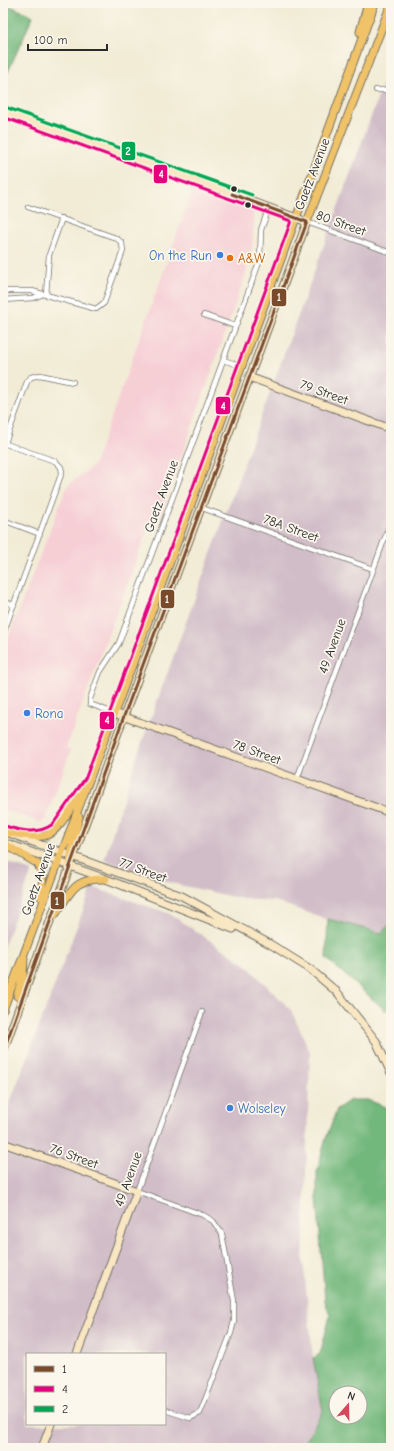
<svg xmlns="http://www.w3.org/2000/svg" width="394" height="1451" viewBox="0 0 394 1451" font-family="'Comic Neue',sans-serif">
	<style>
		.built { fill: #f6cfd5 }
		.industrial { fill: #d1bdc8; fill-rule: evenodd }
		.forest { fill: #72b77c; stroke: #4e7154; fill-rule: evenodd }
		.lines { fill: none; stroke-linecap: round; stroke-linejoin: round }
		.street-casing { stroke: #716f67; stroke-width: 6 }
		.secondary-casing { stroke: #716f67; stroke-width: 9 }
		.primary-casing { stroke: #716f67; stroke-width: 9 }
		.street { stroke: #fff; stroke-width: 4.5 }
		.secondary { stroke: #f9e7c3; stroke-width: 7 }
		.primary { stroke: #f0c369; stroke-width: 7 }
		.bus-1-casing { stroke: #fbf7ec; stroke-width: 6 }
		.bus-2-casing { stroke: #fbf7ec; stroke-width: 6 }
		.bus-3-casing { stroke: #fbf7ec; stroke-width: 6 }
		.bus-1 { stroke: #7a4b2a; stroke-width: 3 }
		.bus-2 { stroke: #e5007d; stroke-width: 3 }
		.bus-3 { stroke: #00a651; stroke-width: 3 }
		.bus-dot { fill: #2b2b2b; stroke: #fbf7ec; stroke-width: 1.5 }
		.shop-dot { fill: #3f7fe0; stroke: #fbf7ec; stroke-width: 1.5 }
		.food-dot { fill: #e8710a; stroke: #fbf7ec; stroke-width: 1.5 }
		.labels { text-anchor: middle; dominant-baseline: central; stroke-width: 3.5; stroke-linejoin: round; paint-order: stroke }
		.street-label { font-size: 13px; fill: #2b2b2b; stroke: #fbf7ec }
		.shop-label { font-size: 13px; fill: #366cbe; stroke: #fbf7ec; text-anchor: start }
		.food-label { font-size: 13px; fill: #c56008; stroke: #fbf7ec; text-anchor: start }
		.line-badge { stroke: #fbf7ec; stroke-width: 1.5 }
		.badge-label { font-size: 11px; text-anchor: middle; font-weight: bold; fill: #fff }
	</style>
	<rect width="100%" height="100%" fill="#fbf7ec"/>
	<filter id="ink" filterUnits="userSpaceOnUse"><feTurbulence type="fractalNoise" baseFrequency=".025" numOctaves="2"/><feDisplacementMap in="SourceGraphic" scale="8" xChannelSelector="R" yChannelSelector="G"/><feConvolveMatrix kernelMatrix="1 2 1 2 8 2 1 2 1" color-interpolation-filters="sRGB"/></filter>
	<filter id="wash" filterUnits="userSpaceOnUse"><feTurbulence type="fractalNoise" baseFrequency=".012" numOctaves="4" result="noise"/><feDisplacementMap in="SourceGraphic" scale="16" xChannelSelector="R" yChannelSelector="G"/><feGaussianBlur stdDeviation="0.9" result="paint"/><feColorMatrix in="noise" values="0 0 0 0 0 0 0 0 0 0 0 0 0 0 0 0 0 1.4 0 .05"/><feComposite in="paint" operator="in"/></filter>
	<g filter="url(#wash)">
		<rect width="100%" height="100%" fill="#f2ecd6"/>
		<path class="built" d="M194 187 253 212 254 223 252 248 246 273 157 527 149 525 66 748 71 750 45 820 40 822 3 809V651L67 486 94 465Z"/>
		<path class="industrial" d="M391 62V923L381 933 322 918 275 901 243 899 171 883 104 860 136 759Z
			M3 861 32 871 3 948Z
			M92 887 170 914 245 964 291 1010 310 1052 303 1259 313 1358 323 1411 301 1448H3V1121ZM27 1354H165V1424H27Z"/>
		<path class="forest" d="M3 3 33 16 3 83Z
			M328 919 381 933 391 923V1002L386 1011 326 958Z
			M350 1100H368L391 1109V1448H301L323 1411 313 1358 320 1354 330 1316 325 1301 317 1198V1172L325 1141 337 1109ZM336 1393H360V1417H336Z"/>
	</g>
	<g filter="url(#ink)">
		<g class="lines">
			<g class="street-casing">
				<path id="street" d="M376 90H391
					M307 222 391 253
					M3 291H32L96 309 104 303 123 251 122 243 116 238 28 207
					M46 295 49 255 62 218
					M3 300 33 298 41 295
					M204 315 235 326
					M223 360 242 366
					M3 443 55 461 61 467 62 472 3 634
					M5 443 27 382 31 377 40 375 73 382
					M202 508 373 569
					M3 520 40 534
					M3 601 14 605
					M114 713 90 704V699L100 672 119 643 260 260 261 230 269 207
					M297 779 391 521
					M165 1410 190 1418 200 1413 231 1333 234 1321V1301L222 1234 213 1221 203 1215 137 1191 202 1012"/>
			</g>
			<g class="secondary-casing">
				<path id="secondary" d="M3 112 187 177 307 222
					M249 377 391 429
					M114 713 391 813
					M3 831 182 896 270 944 310 969 337 992 376 1041 391 1073
					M9 844 106 879 233 929
					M3 1143 137 1191 77 1354
					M42 1448 51 1424"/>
			</g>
			<g class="primary-casing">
				<path id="primary" d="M360 32 368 3
					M9 833C20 834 33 838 44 836 59 833 73 803 82 791
					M3 843 38 864 43 876 41 897
					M70 864 73 839 79 817
					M55 915C72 891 73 878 106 879
					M22 999 17 996 23 975 24 958
					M3 1010 131 668 375 3
					M3 1052 124 716 307 222 391 4"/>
			</g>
			<use href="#street" class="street"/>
			<use href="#secondary" class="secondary"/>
			<use href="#primary" class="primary"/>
			<g class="bus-1-casing">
				<path id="bus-1" d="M3 1052 124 716 307 222 232 194"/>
			</g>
			<g class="bus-2-casing">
				<path id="bus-2" d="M3 117 291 221 86 777 53 824C38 835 21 831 5 826"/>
			</g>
			<g class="bus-3-casing">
				<path id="bus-3" d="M5 107 252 195"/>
			</g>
			<use href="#bus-1" class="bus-1"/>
			<use href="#bus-2" class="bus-2"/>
			<use href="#bus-3" class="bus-3"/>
		</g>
	</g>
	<g class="bus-dot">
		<circle cx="234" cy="189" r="3.5"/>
		<circle cx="248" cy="205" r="3.5"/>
	</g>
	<g class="shop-dot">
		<circle cx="220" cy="255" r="4"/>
		<circle cx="27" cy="713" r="4"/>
		<circle cx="230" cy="1108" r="4"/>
	</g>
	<circle class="food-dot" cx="230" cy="258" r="4"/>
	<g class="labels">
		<g class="street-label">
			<text transform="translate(312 174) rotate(-69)">Gaetz Avenue</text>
			<text transform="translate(341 223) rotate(20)">80 Street</text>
			<text transform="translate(324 392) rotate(20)">79 Street</text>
			<text transform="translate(161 496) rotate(-70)">Gaetz Avenue</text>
			<text transform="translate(291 528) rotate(20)">78A Street</text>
			<text transform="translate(332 646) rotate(-70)">49 Avenue</text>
			<text transform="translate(257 752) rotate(20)">78 Street</text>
			<text transform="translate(143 870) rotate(20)">77 Street</text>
			<text transform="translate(38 879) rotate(-70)">Gaetz Avenue</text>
			<text transform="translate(74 1156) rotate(20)">76 Street</text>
			<text transform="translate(128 1179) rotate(-70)">49 Avenue</text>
		</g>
		<g class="shop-label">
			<text x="212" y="255" text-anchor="end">On the Run</text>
			<text x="35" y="713">Rona</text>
			<text x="238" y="1108">Wolseley</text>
		</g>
		<g class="food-label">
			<text x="238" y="258">A&amp;W</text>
		</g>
	</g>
	<g class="line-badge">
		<rect x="121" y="141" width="15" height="20" rx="4" fill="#00a651"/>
		<rect x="153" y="164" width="15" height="20" rx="4" fill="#e5007d"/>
		<rect x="271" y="288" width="16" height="19" rx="4" fill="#7a4b2a"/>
		<rect x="215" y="396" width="16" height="19" rx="4" fill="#e5007d"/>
		<rect x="160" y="589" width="15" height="20" rx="4" fill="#7a4b2a"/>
		<rect x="99" y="711" width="16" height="19" rx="4" fill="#e5007d"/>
		<rect x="50" y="891" width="15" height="19" rx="4" fill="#7a4b2a"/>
	</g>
	<g class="badge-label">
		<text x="128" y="155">2</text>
		<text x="161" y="178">4</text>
		<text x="279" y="301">1</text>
		<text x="223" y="410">4</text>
		<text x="167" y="603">1</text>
		<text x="107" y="724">4</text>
		<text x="57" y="905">1</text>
	</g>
	<rect width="394" height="1451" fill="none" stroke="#fbf7ec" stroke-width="16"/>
	<rect x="26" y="1353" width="140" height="72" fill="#fbf7ec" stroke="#a8a59f"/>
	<rect x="34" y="1366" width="20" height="6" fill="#7a4b2a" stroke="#a8a59f"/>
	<text x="62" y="1373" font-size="12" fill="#2b2b2b">1</text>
	<rect x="34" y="1386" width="20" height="6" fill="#e5007d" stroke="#a8a59f"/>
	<text x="62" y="1393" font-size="12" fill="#2b2b2b">4</text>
	<rect x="34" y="1406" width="20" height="6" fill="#00a651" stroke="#a8a59f"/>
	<text x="62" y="1413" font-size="12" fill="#2b2b2b">2</text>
	<g transform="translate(348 1405) rotate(20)"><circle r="19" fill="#fbf7ec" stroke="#a8a59f"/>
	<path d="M0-3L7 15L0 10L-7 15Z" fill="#d1495b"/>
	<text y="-6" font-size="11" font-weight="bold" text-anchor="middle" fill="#2b2b2b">N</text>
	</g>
	<path d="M28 44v6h79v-6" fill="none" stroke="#2b2b2b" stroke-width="2"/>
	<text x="34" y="44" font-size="12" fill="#2b2b2b" stroke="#fbf7ec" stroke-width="3" paint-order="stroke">100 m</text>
</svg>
